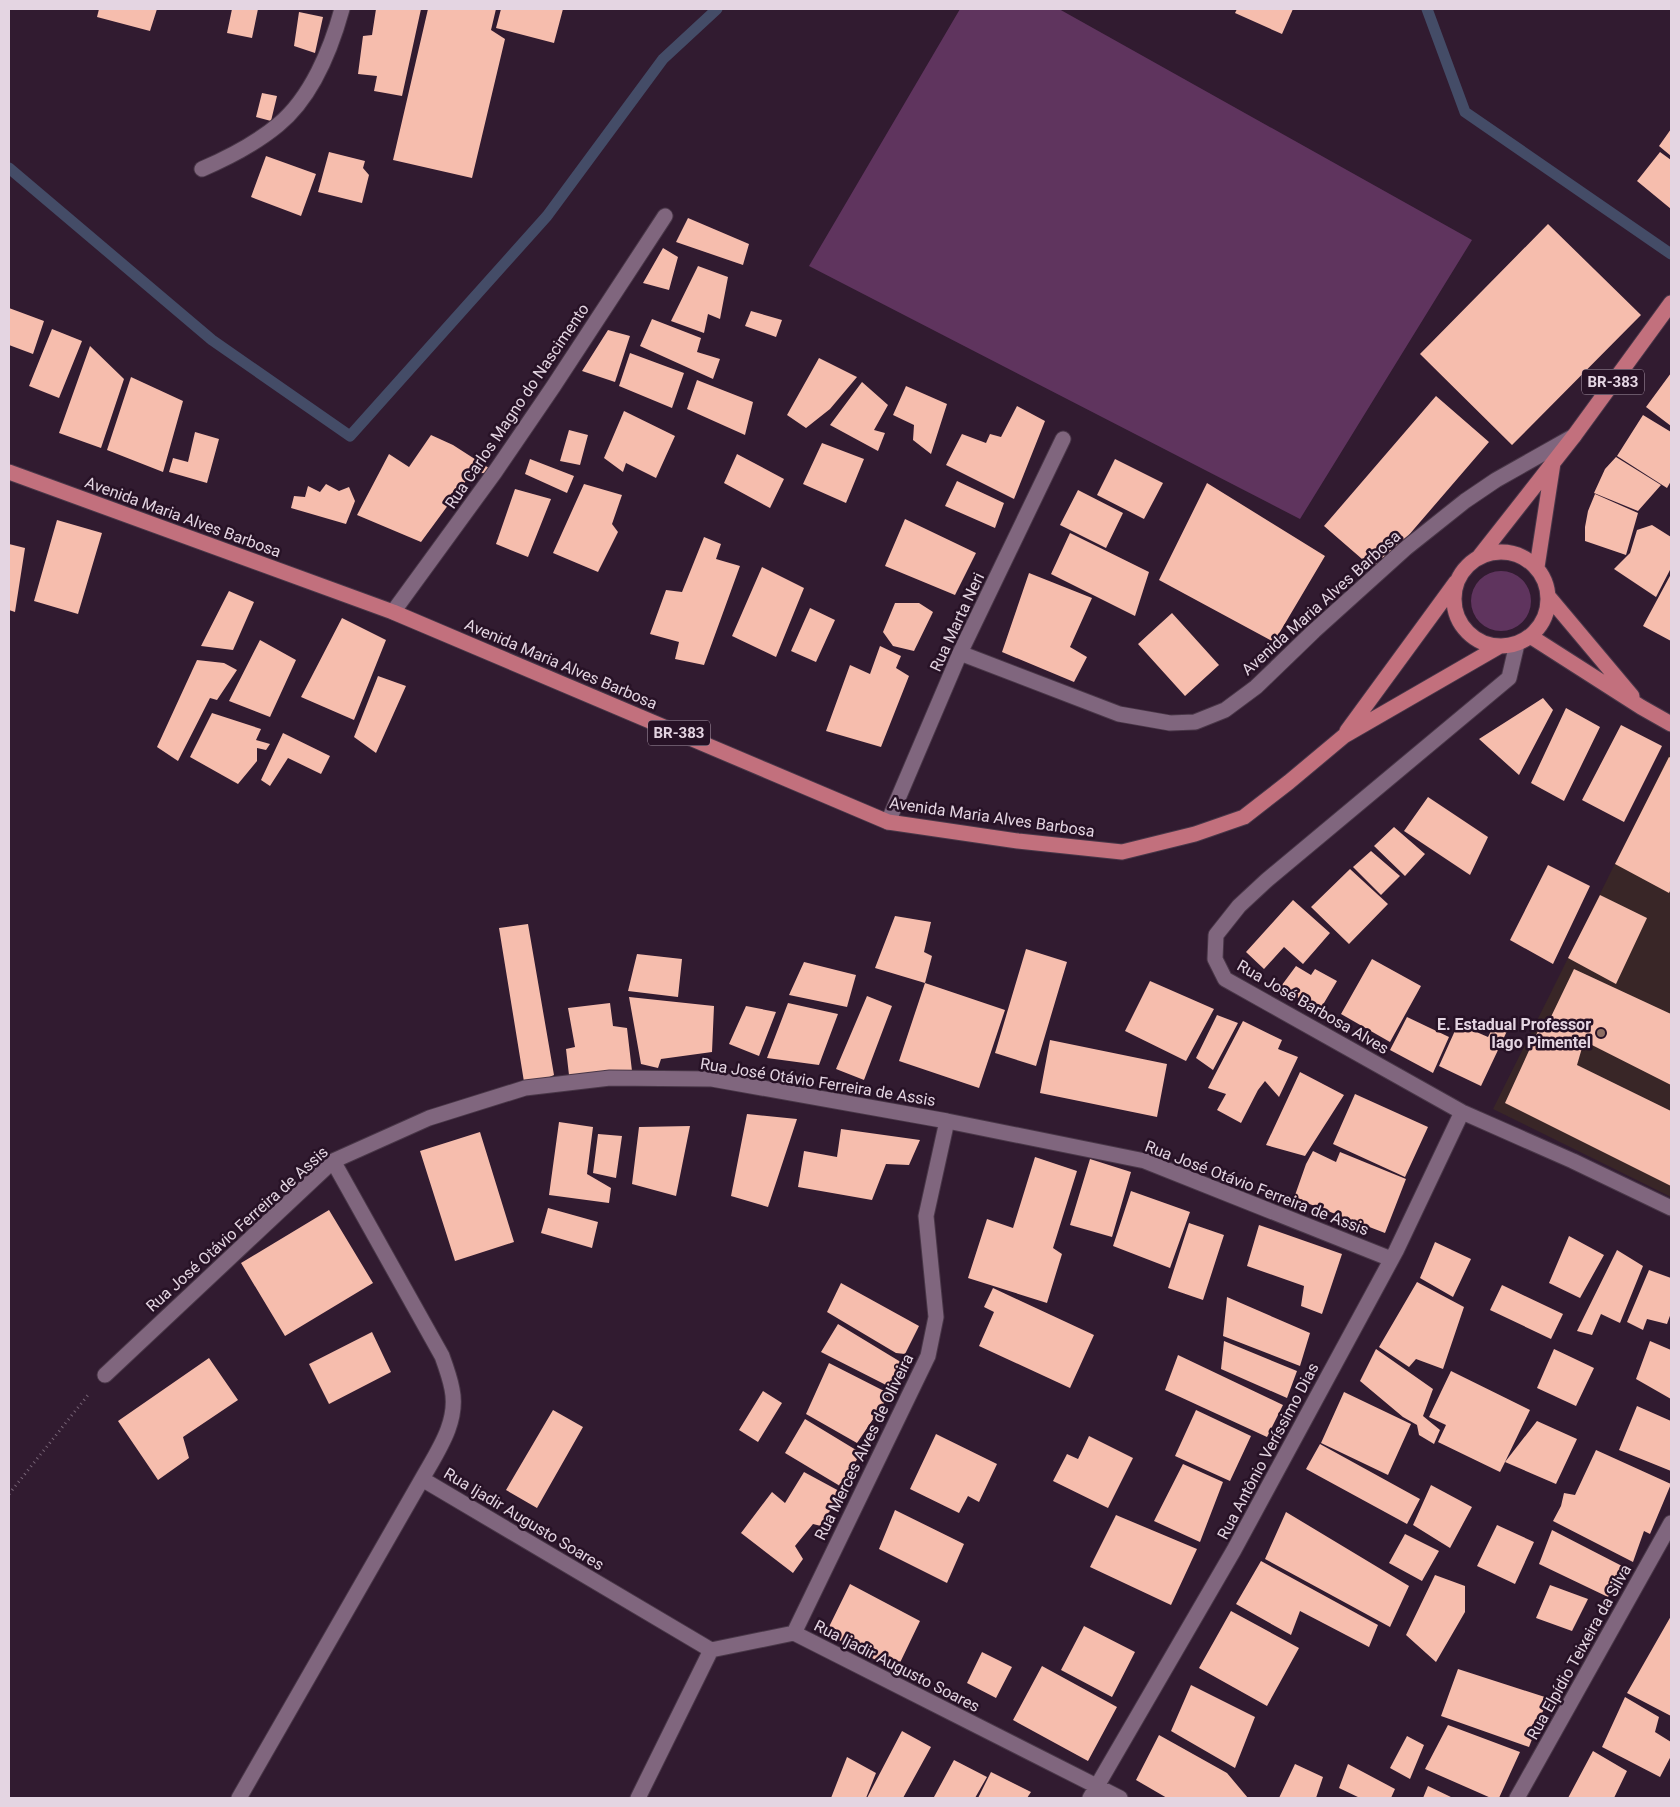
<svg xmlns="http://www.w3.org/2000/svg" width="1680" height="1807" viewBox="0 0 1680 1807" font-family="Roboto,sans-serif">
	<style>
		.education { fill: #392627 }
		.green { fill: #5f345e }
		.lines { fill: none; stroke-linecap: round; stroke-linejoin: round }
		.stream { stroke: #444c67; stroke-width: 11 }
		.building { fill: #f6bdad }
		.minor-casing { stroke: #493748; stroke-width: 17 }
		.trunk-casing { stroke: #493748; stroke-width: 17 }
		.path { stroke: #776476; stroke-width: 3; stroke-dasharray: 1 4; stroke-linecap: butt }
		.minor { stroke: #80667e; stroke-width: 15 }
		.trunk { stroke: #c2707d; stroke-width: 15 }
		.education-dot { fill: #8d6e63; stroke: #271226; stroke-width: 2 }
		.labels { text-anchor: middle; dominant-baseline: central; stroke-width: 5; stroke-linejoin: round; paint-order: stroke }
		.shield { fill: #271226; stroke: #ab9aaa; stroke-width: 1 }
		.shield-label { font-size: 15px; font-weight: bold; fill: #e4d5e2 }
		.street-label { font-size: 16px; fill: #e4d5e2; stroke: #271226 }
		.poi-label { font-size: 16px; font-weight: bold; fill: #e4d5e2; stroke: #271226; text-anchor: end }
	</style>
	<rect width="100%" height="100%" fill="#311b30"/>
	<path class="education" d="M1671 751V1197L1493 1109Z"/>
	<path class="green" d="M960 9H1059L1472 240 1300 519 809 266Z
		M1471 601a30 30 0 1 1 60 0a30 30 0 1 1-60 0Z"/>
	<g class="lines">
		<path class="stream" d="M1427 9 1465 112 1671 254
			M9 168 212 340 350 436 547 216 663 59 717 9"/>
	</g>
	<path class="building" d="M99 9H157L150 31 97 17Z
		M232 9H258L252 38 227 33Z
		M376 9H421L402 96 374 91 377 76 358 74 363 36 372 35Z
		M428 9H496L491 30 505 39 472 178 393 160Z
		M501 9H563L554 43 496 28Z
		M1237 9H1293L1282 34 1235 13Z
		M299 12 323 17 315 53 294 46Z
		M262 93 277 96 271 121 256 117Z
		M1671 129V156L1659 146Z
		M329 152 365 161 363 168 369 175 362 203 318 192Z
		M1660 152 1671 160V209L1637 181Z
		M266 156 316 174 301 216 251 197Z
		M688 218 749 244 743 265 676 242Z
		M1548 224 1641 315 1512 445 1420 354Z
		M663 248 678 257 669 290 643 283Z
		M698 266 728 277 720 319 708 314 704 333 671 321Z
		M9 308 44 321 33 354 9 345Z
		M751 311 782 320 776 337 745 326Z
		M652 319 701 338 697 352 720 359 713 379 640 346Z
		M52 329 82 341 59 398 29 386Z
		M608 330 630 336 615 382 582 371Z
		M90 346 124 379 101 448 59 433Z
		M630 353 684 373 672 408 619 386Z
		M819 358 857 377 830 409 806 428 787 415Z
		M1671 373V426L1646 407Z
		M131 377 183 401 163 472 107 450Z
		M697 380 753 402 745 435 687 409Z
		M862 382 888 405 874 430 885 433 878 451 830 425Z
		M906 386 947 404 931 454 913 440 914 425 893 415Z
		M1436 396 1489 442 1377 572 1324 526Z
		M1017 406 1045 421 1014 499 946 465 962 434 986 443 990 434 1001 437Z
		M624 411 675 436 656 478 626 463 623 472 604 458Z
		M1643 415 1671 432V481L1667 488 1617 456Z
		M569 430 588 435 580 465 560 461Z
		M195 432 219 439 207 483 169 472 173 458 188 462Z
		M431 435 453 445 495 472 471 474 421 542 357 515 389 454 409 467Z
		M822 443 864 459 846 503 803 484Z
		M737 454 784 479 770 508 724 483Z
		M1616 457 1661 485 1638 511 1594 493 1605 469Z
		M530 459 574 476 567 493 525 474Z
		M1115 459 1163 483 1144 519 1097 495Z
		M957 481 1004 503 995 528 945 506Z
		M1207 483 1325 556 1274 642 1159 580Z
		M326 484 339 491 349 487 355 501 346 524 291 508 294 496 305 497 308 486 320 492Z
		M584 484 622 495 612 524 618 532 598 572 553 553Z
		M515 489 551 499 528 557 496 544Z
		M1078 490 1123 513 1106 548 1060 525Z
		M1595 494 1638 513 1626 555 1585 541V527L1588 511Z
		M905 519 976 553 955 595 885 566Z
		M57 520 102 533 78 614 34 601Z
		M1652 525 1671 537V568L1656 597 1614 569 1630 553 1637 530Z
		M1070 533 1149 572 1135 616 1051 574Z
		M704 537 721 544 716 559 740 566 704 665 675 659 679 642 650 634 666 590 682 592Z
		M9 544 25 548 15 612 9 610Z
		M762 567 804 588 776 657 732 636Z
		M1029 573 1092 598 1070 647 1087 657 1074 682 1002 652Z
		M1671 574V641L1643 626Z
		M229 591 254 602 233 650 201 646Z
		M895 603H919L933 612 914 651 893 646 883 632Z
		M810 608 835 620 816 662 791 651Z
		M1172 613 1219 665 1185 696 1138 644Z
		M342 618 386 640 354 720 301 697Z
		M260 640 296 660 270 717 229 701Z
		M880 646 901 656 896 668 909 676 881 747 826 731 850 665 870 674Z
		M197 660 224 663 237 670 217 700 210 698 178 761 157 747Z
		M378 676 406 686 376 753 354 737Z
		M1543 698 1553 710 1519 775 1479 739Z
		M1566 708 1600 727 1564 801 1531 783Z
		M212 713 261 729 256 740 270 744 266 750 257 748V761L238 784 190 757Z
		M1621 725 1662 746 1624 822 1582 800Z
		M283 733 330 756 321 774 288 758 270 786 261 780Z
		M1669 757 1671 758V889L1669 893 1615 864Z
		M1428 797 1488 837 1470 875 1404 831Z
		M1394 827 1425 854 1405 876 1374 846Z
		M1371 851 1400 876 1381 895 1353 867Z
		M1548 865 1590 886 1553 964 1510 940Z
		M1350 869 1388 904 1349 944 1311 907Z
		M1600 895 1647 918 1616 984 1568 958Z
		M1293 900 1330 933 1303 964 1284 947 1264 969 1246 952Z
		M895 916 931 922 924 952 932 956 925 983 875 968Z
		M528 924 554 1075 525 1088 499 928Z
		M1026 949 1067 962 1036 1066 995 1053Z
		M637 954 682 959 678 997 628 991Z
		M1372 959 1421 986 1390 1042 1341 1014Z
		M804 962 856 975 847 1007 789 995Z
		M1296 966 1311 975 1315 969 1337 981 1321 1008 1279 989Z
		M1574 969 1671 1014V1085L1584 1041 1577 1065 1671 1111V1186L1505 1103 1543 1020 1548 1023Z
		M1150 981 1214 1009 1186 1061 1125 1031Z
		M925 983 1005 1010 979 1088 899 1061Z
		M867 996 892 1006 864 1080 836 1069Z
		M629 997 714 1006 712 1052 661 1059 658 1068 641 1064Z
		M610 1003 613 1026 627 1028 632 1071 569 1075 566 1049 575 1047 568 1008Z
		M788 1003 838 1014 819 1065 767 1058Z
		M746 1006 776 1012 759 1056 729 1044Z
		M1217 1015 1238 1023 1213 1070 1196 1058Z
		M1407 1017 1449 1037 1433 1073 1390 1050Z
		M1243 1021 1282 1040 1278 1049 1298 1057 1279 1097 1265 1081 1258 1090 1241 1123 1217 1110 1226 1094 1208 1088Z
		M1458 1024 1488 1037 1494 1025 1507 1031 1481 1086 1439 1066Z
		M1050 1040 1167 1064 1157 1117 1040 1093Z
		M1300 1072 1344 1095 1305 1156 1266 1145Z
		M1355 1094 1428 1127 1405 1177 1333 1144Z
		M747 1114 797 1119 768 1207 731 1196Z
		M559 1122 593 1127 587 1174 611 1188 609 1203 549 1195Z
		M690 1126 676 1196 632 1184 639 1127Z
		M841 1129 920 1140 909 1165 886 1164 872 1200 798 1187 804 1151 837 1157Z
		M480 1132 514 1242 455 1261 420 1151Z
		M598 1134 622 1136 616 1178 593 1173Z
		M1313 1151 1336 1162 1340 1152 1406 1179 1385 1233 1294 1198 1306 1164Z
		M1035 1157 1077 1171 1053 1248 1062 1254 1047 1303 968 1278 987 1219 1013 1228Z
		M1090 1159 1131 1172 1112 1237 1070 1225Z
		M1131 1191 1190 1212 1170 1268 1113 1246Z
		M548 1208 598 1222 592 1248 541 1233Z
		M329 1210 373 1283 285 1336 241 1263Z
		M1189 1223 1224 1235 1203 1300 1168 1288Z
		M1259 1225 1342 1254 1322 1314 1301 1306 1304 1286 1247 1266Z
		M1569 1236 1604 1255 1580 1298 1549 1283Z
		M1435 1242 1471 1259 1453 1297 1420 1278Z
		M1617 1250 1643 1266 1620 1323 1601 1314 1592 1335 1577 1331Z
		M1649 1270 1671 1278V1313L1667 1324 1647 1319 1643 1330 1627 1322Z
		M1417 1282 1464 1307 1443 1369 1416 1359 1409 1367 1379 1347Z
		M841 1283 919 1326 905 1354 896 1353 827 1312Z
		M1502 1285 1563 1314 1551 1339 1490 1310Z
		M993 1288 1094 1335 1070 1388 979 1346 994 1312 984 1307Z
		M1227 1297 1310 1333 1300 1366 1223 1336Z
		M838 1324 904 1364 888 1386 821 1352Z
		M372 1332 391 1372 329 1404 309 1364Z
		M1224 1341 1297 1371 1287 1398 1221 1369Z
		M1650 1341 1671 1350V1399L1636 1379Z
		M1376 1349 1433 1389 1423 1416 1440 1430 1434 1444 1419 1435 1417 1425 1403 1417 1360 1381Z
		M1554 1349 1594 1368 1576 1406 1537 1388Z
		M1178 1355 1283 1405 1267 1437 1165 1390Z
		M209 1358 238 1400 183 1437 189 1458 158 1480 118 1421Z
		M829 1363 890 1394 857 1443 806 1414Z
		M1451 1371 1530 1410 1505 1462 1537 1421 1577 1439 1556 1484 1505 1462 1500 1472 1438 1442 1446 1425 1429 1417Z
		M763 1391 782 1403 758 1442 739 1430Z
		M1344 1392 1411 1424 1388 1475 1321 1443Z
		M1637 1406 1671 1421V1471L1619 1450Z
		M553 1410 583 1427 537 1508 506 1490Z
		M1196 1410 1251 1436 1230 1481 1175 1456Z
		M805 1419 861 1453 840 1486 785 1453Z
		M936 1434 997 1464 979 1502 968 1496 959 1513 910 1489Z
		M1089 1436 1133 1458 1108 1508 1053 1481 1067 1454 1078 1459Z
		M1320 1444 1420 1499 1407 1524 1306 1469Z
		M1596 1450 1671 1484 1650 1534 1644 1531 1633 1562 1553 1521 1561 1506 1564 1493 1575 1495Z
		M1183 1464 1223 1482 1200 1542 1154 1521Z
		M804 1472 841 1492 821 1526 813 1524 795 1546 803 1559 793 1573 741 1533 772 1492 785 1503Z
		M1431 1485 1472 1507 1450 1548 1413 1525Z
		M895 1510 964 1544 947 1583 879 1549Z
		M1286 1512 1409 1586 1390 1627 1265 1559Z
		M1116 1515 1197 1549 1171 1605 1090 1567Z
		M1497 1525 1534 1542 1515 1584 1477 1566Z
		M1552 1530 1622 1566 1608 1597 1539 1564Z
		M1405 1534 1439 1551 1422 1581 1389 1563Z
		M1261 1561 1378 1625 1369 1647 1300 1611 1291 1635 1236 1604Z
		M1435 1575 1465 1586V1612L1436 1662 1406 1635Z
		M850 1584 920 1621 896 1671 826 1633Z
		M1550 1585 1588 1599 1572 1631 1536 1618Z
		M1231 1611 1299 1648 1267 1706 1199 1668Z
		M1671 1616V1716L1627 1693Z
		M1084 1626 1135 1652 1112 1697 1061 1670Z
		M982 1652 1012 1667 996 1698 967 1683Z
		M1042 1666 1117 1707 1088 1761 1013 1720Z
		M1458 1669 1548 1698 1529 1747 1441 1716Z
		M1191 1685 1255 1717 1235 1768 1171 1731Z
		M1625 1697 1659 1717 1655 1732 1671 1742V1756L1660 1777 1602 1747Z
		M1448 1725 1520 1752 1499 1798H1491L1425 1769Z
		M902 1731 931 1747 903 1798H867Z
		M1159 1735 1227 1773 1248 1798H1167L1136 1780Z
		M1407 1736 1424 1745 1410 1779 1390 1768Z
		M1593 1751 1627 1771 1614 1798H1568Z
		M847 1757 876 1773 866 1798H831Z
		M954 1760 987 1777 975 1798H937L934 1797Z
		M1295 1764 1323 1777 1316 1798H1279Z
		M1348 1764 1395 1789 1391 1798H1360L1339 1788Z
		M991 1772 1031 1792 1027 1798H978Z
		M1428 1786 1453 1798H1423Z"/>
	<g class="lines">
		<g class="minor-casing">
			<path id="minor" d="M202 169C230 157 255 144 278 125 311 98 331 49 342 9
				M393 612 495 472 553 387 665 216
				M1517 644 1509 678 1267 880 1239 906 1216 935 1215 959 1225 979 1462 1112 1573 1161 1671 1208
				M960 653 1119 714 1170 723 1195 722 1225 710 1256 687 1314 631 1406 548 1465 501 1496 480 1574 436
				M888 822 960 653 1063 439
				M105 1375 333 1161 429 1118 525 1088 610 1078 712 1079 947 1121 1145 1161 1391 1259
				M422 1479 711 1650 794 1633 1120 1798
				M794 1633 928 1356 936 1317 926 1216 947 1121
				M239 1798 422 1479C437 1452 459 1422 452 1389 450 1378 446 1367 442 1356L333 1161
				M638 1798 711 1650
				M1090 1798 1234 1550 1396 1251 1462 1112
				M1517 1798 1671 1523"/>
		</g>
		<g class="trunk-casing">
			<path id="trunk" d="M9 472 393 612 888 822 1018 841 1122 852 1195 834 1244 817 1289 782 1344 736 1500 646
				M1454 599a47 47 0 1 1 94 0a47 47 0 1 1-94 0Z
				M1479 557 1574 436 1671 303
				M1537 567 1553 463
				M1548 596 1632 696
				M1530 636 1641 707 1671 724
				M1347 731 1456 582"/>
		</g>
		<path class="path" d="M9 1494 88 1395"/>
		<use href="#minor" class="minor"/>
		<use href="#trunk" class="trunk"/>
	</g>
	<circle class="education-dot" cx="1601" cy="1033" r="5"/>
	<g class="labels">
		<g class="shield">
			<rect x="1582" y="369.5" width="62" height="25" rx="4"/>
			<rect x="648" y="720.5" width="62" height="25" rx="4"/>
		</g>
		<g class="shield-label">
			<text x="1613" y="382">BR-383</text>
			<text x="679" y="733">BR-383</text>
		</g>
		<g class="street-label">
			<text transform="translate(517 406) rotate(-56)">Rua Carlos Magno do Nascimento</text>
			<text transform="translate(183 517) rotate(20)">Avenida Maria Alves Barbosa</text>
			<text transform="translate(1321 603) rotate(-42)">Avenida Maria Alves Barbosa</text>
			<text transform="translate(957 622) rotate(-65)">Rua Marta Neri</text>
			<text transform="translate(561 664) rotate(23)">Avenida Maria Alves Barbosa</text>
			<text transform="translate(992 817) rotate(8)">Avenida Maria Alves Barbosa</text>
			<text transform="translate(1313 1007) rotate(30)">Rua José Barbosa Alves</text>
			<text transform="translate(818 1082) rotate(9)">Rua José Otávio Ferreira de Assis</text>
			<text transform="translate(1257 1188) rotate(21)">Rua José Otávio Ferreira de Assis</text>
			<text transform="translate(237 1229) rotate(-42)">Rua José Otávio Ferreira de Assis</text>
			<text transform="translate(864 1447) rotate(-64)">Rua Merces Alves de Oliveira</text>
			<text transform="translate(1268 1451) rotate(-62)">Rua Antônio Veríssimo Dias</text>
			<text transform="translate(524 1519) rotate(31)">Rua Ijadir Augusto Soares</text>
			<text transform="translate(1579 1652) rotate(-61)">Rua Elpídio Teixeira da Silva</text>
			<text transform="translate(897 1666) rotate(27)">Rua Ijadir Augusto Soares</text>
		</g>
		<g class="poi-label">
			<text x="1591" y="1024">E. Estadual Professor<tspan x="1591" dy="18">Iago Pimentel</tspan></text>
		</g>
	</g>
	<rect width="1680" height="1807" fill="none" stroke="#e4d5e2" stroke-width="20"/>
</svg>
